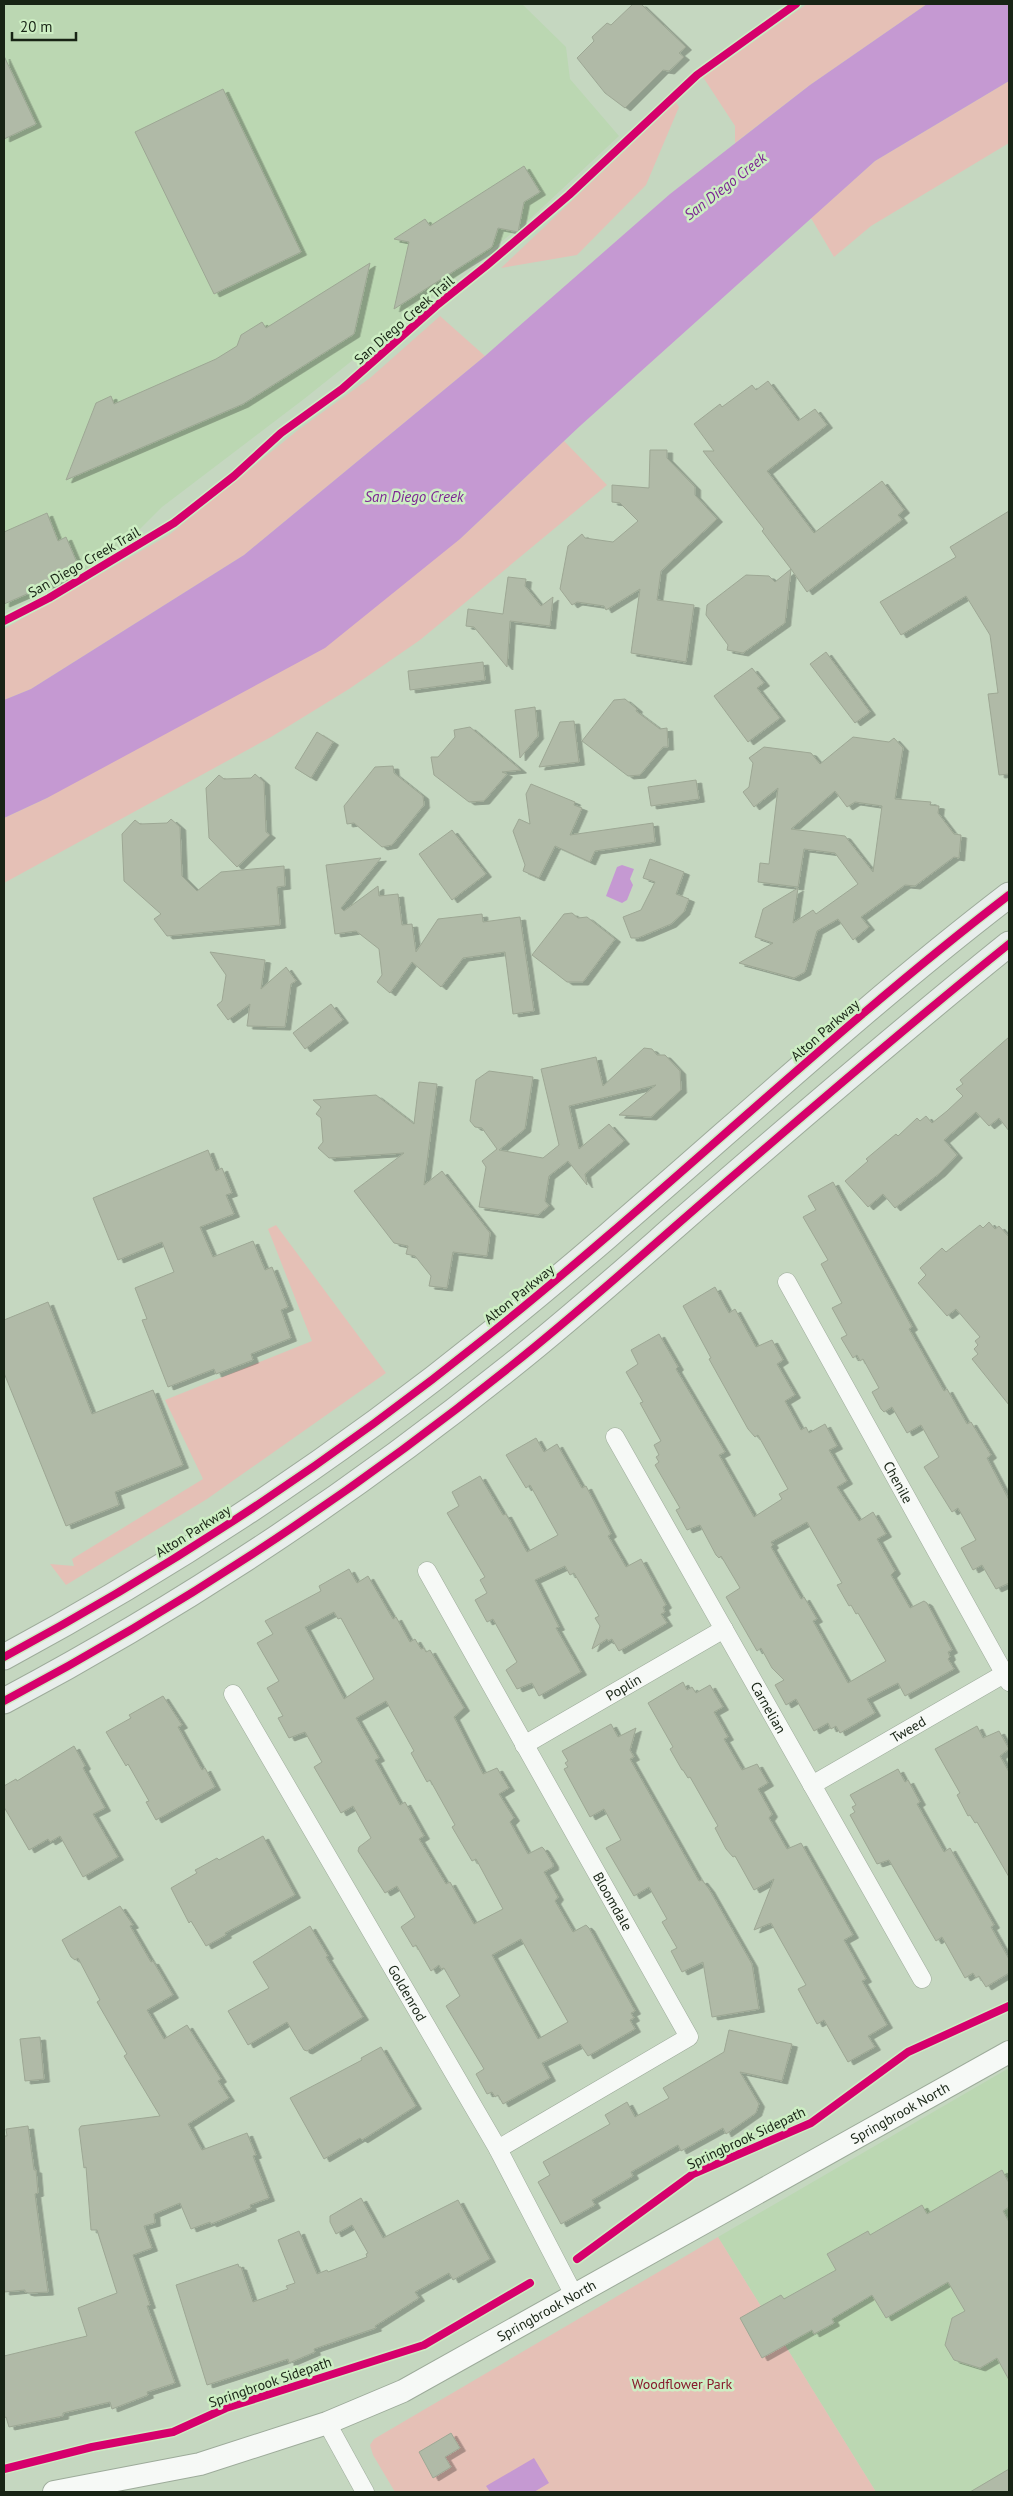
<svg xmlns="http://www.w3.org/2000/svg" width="1013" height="2496" viewBox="0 0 1013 2496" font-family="'PT Sans',sans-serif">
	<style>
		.built { fill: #bbd7b2 }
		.green { fill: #e5c0b6 }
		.water { fill: #c599d2 }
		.building { fill: #b0baa7; stroke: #9da794; fill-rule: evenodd; filter: url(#shadow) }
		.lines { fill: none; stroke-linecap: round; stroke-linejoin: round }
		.minor-casing { stroke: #9dab9a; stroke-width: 19 }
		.tertiary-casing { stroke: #9dab9a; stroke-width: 24 }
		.secondary-casing { stroke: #9dab9a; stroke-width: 27 }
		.minor { stroke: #f6f9f6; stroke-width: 18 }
		.tertiary { stroke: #f6f9f6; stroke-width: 22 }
		.secondary { stroke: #e8eeeb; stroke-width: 25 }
		.cycleway-casing { stroke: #cdeec3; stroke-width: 11 }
		.cycleway { stroke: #d6006c; stroke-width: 8 }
		.labels { text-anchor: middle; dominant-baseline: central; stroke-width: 5; stroke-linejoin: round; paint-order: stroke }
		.street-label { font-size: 14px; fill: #182415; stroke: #cdeec3 }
		.park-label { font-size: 14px; fill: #871a2b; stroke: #cdeec3 }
		.water-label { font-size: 15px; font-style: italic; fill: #7d2694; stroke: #cdeec3 }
	</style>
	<defs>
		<filter id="shadow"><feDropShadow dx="5.5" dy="3" stdDeviation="0" flood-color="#0004"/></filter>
	</defs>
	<rect width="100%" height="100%" fill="#c5d7c0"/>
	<path class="built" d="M4 4H522L566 47 570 79 619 136 531 218 304 399 162 507 124 545 82 574 4 611Z
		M1009 2068V2492H876L718 2237Z"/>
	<path class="green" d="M807 4H927L810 85 735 143V126L703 77Z
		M1009 81V143L871 226 834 257 811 218 875 161Z
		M676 102 679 107 646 185 577 255 501 268Z
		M440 316 485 356 244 555 31 689 4 700V629L169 535 298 430 370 378Z
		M564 441 607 485 420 640 349 689 271 737 4 883V818L47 798 460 539Z
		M276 1225 386 1373 207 1499 66 1585 50 1564 74 1566 72 1559 203 1479 165 1400 312 1341 268 1229Z
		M718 2237 876 2492H395L373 2455 370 2445 374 2439Z"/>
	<path class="water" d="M927 4H1009V81L875 161 580 426 460 539 325 648 47 798 4 818V700L31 689 244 555 485 356 670 194 810 85Z
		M622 865 634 869 630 879 633 885 627 900 622 903 606 896 617 867Z
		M534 2458 549 2483 534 2492H490L486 2486Z"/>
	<path class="building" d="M633 4H641L686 47 679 53 684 57 669 71 663 70 625 108 605 93 577 58 594 41 592 37 607 23 611 25Z
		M4 56 36 124 4 139Z
		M223 89 301 252 214 294 135 132Z
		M524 166 540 192 524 202 518 232 498 228 492 247 394 309 409 242 394 239 425 219 430 226Z
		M370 263 354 334 243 404 66 480 96 403 111 396 114 404 216 359 237 346 241 335 262 322 266 328Z
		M768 381 798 421 815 409 827 425 767 471 814 533 882 481 904 510 898 515 902 520 807 592 791 569 785 623 743 653 727 650 728 645 706 615 707 605 746 575 769 576 775 582 791 569 762 531 764 529 703 451H714L694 424 720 404 722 407 752 385 756 390Z
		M650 450H667V458L695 487V495L717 519 661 571 657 600 694 605 686 662 631 653 640 589 606 610 604 606 577 602 572 605 560 589 568 546 582 534 585 538 613 542 638 521 620 503 612 502V485L649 488Z
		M1009 511V774L999 775 988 694 998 693 990 635 966 596 901 635 880 602 956 557 950 547Z
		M47 513 58 541 66 537 78 565 71 569 73 574 4 604V532Z
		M508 577 526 579 525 586 541 606 553 597 550 626 510 621 507 667 474 627 466 626 468 609 503 614Z
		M826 652 870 712 855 723 810 664Z
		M483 662 485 680 410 690 408 671Z
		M752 668 764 683 757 688 780 718 748 742 714 696Z
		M625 699 637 709 636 711 660 729 667 728 668 747H663L640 775 628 776 582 741 614 700Z
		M535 707 538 736 520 758 515 710Z
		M574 721 579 762 539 767 560 722Z
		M470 727 521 770 502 772 507 774 484 801 469 802 434 775 431 757H438L455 737 454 730Z
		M317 732 333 742 311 778 295 768Z
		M853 737 889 742 894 738 903 748 895 799 931 802 930 805 939 806 938 813 954 834 961 835 959 858 954 857 915 886 905 885 861 917 869 927 853 940 838 919 817 931 805 972 794 978 739 963 773 943 755 937 763 909 798 888 793 923 813 910 816 914 858 884 835 853 804 849 798 887 758 882 760 863 769 864 778 788 754 807 743 792 749 787 753 763 749 758 764 747 811 753 820 764ZM835 791 847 807 855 802 882 806 873 872 845 836 791 829Z
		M393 766 394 773 423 796 424 805 392 845 382 847 354 823 347 824 344 806 375 767Z
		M255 774 264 782 266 832 270 835 237 867 209 838 206 788 219 775 224 779 251 778Z
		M696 780 699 799 651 806 648 787Z
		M531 784 575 802 574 805 582 808 570 835 653 823 655 842 595 851 590 862 555 846 539 878 523 871 525 865 513 831 519 819 530 824 526 794Z
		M171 819 180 827 182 876 197 891 221 872 284 866 285 886 277 887 280 925 167 936 154 919 161 914 124 881 122 834 135 820 140 824 167 823Z
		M452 830 486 874 452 900 419 854Z
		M381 858 341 908 344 911 378 886 379 896 398 894 402 925 412 924 416 952 438 919 482 914 483 922 520 917 534 1011 513 1014 505 952 463 958 441 987 412 962 390 993 377 982 382 975 379 949 356 931 335 934 326 865Z
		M650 859 684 872 676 894 689 899 684 912 671 924 638 938H631L623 917 641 910 655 882 643 878Z
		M572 913 578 918 587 917 615 939 583 982H567L532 955 564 914Z
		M210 952 265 960 261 989 286 967 296 981 291 984 285 1027 247 1026 250 1004 228 1020 217 1005 222 1001 226 975Z
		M331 1004 343 1020 305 1049 293 1033Z
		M1009 1037V1131L999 1118 989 1126 976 1112 944 1140 957 1155 940 1173 895 1208 883 1194 868 1207 845 1181 868 1161 866 1159 896 1134 898 1136 917 1118 920 1121 926 1116 932 1123 947 1111 963 1096 956 1089 963 1084 960 1080Z
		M644 1048 652 1049 657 1055H665L680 1071 681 1090 651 1117 619 1115 656 1085 569 1106 579 1149 609 1124 624 1141 585 1174 587 1185 568 1161 549 1176 545 1201 549 1206 538 1215 479 1207 486 1167 482 1161 497 1149 482 1128 475 1127 470 1121 476 1080 489 1071 533 1077 525 1129 499 1150 543 1158 559 1145 541 1069 596 1057 603 1086Z
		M419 1082 437 1084 424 1185 442 1171 490 1233 487 1256 453 1252 447 1288 429 1286 431 1276 415 1256 406 1254 408 1246 394 1243 354 1191 404 1153 329 1158 318 1148 323 1142 321 1118 316 1114 321 1107 313 1100 376 1095 414 1124Z
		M208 1150 216 1171 222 1168 232 1193 226 1195 234 1214 200 1227 213 1257 253 1241 265 1270 272 1267 288 1307 281 1310 291 1338 251 1354 253 1360 216 1374 214 1369 168 1387 142 1320 147 1319 135 1288 174 1272 162 1242 118 1260 93 1198Z
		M833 1182 912 1327 909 1329 944 1391 947 1389 967 1424 971 1422 991 1455 987 1458 1009 1500V1583L996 1589 982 1565 973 1570 961 1548 976 1540 958 1508 952 1512 924 1467 939 1457 921 1425 907 1433 892 1407 884 1412 881 1409 872 1392 879 1388 863 1359 860 1361 857 1355 853 1358 841 1338 847 1335 832 1308 842 1303 821 1264 828 1260 803 1217 816 1210 808 1196Z
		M989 1222 995 1229 999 1226 1009 1237V1405L972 1359 978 1354 974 1349 978 1345 975 1341 980 1337 956 1309 947 1316 918 1283 926 1275 920 1268 942 1248 946 1252 980 1225 983 1228Z
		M715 1287 729 1313 735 1309 756 1347 772 1340 783 1360 777 1364 795 1395 785 1401 801 1430 806 1427 809 1433 825 1424 837 1446 829 1450 847 1481 837 1487 859 1521 873 1512 886 1534 877 1539 895 1571 891 1575 910 1608 924 1601 927 1603 952 1650 948 1652 950 1657 948 1659 954 1669 905 1696 898 1683 867 1699 875 1713 840 1733 836 1726 831 1729 828 1723 814 1731 796 1699 786 1705 775 1685 784 1680 772 1668 761 1648 757 1651 726 1597 740 1588 721 1556 719 1558 716 1555 700 1525 687 1530 676 1510 680 1508 655 1465 659 1462 656 1457 659 1455 654 1445 661 1441 640 1403 643 1402 626 1372 638 1364 631 1350 659 1334 678 1367 676 1369 725 1452 719 1455 754 1517 782 1499 779 1494 788 1489 758 1435 755 1437 748 1429 709 1359 711 1358 683 1306ZM807 1522 842 1583 837 1585 849 1606 851 1605 856 1614 858 1613 886 1661 848 1683 813 1621 817 1619 804 1597 801 1599 771 1547 773 1545 771 1542Z
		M48 1302 92 1414 153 1390 183 1465 115 1492 119 1505 66 1526 4 1373V1320Z
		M536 1438 544 1452 557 1444 582 1488 586 1486 611 1534 608 1536 626 1567 641 1559 666 1605 663 1607 665 1612 661 1614 667 1623 619 1651 612 1639 608 1641 607 1639 592 1649 600 1626 595 1618 599 1616 574 1573 570 1575 565 1566 535 1580 559 1627 556 1628 581 1672 539 1696 532 1683 517 1689 506 1670 517 1662 493 1619 487 1622 475 1600 487 1593 480 1580 485 1577 447 1513 459 1506 452 1492 480 1476 503 1515 506 1514 527 1552 558 1535 530 1485 526 1488 506 1455Z
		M349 1569 357 1583 368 1576 393 1619 396 1617 410 1642 415 1639 421 1649 424 1648 426 1652 430 1650 464 1708 454 1717 483 1774 497 1768 509 1788 499 1794 514 1818 510 1822 528 1854 542 1847 544 1849 553 1864V1867L544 1872 558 1897 555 1901 573 1932 586 1925 589 1928 635 2011 631 2013 634 2018 630 2020 635 2029 588 2056 580 2044 542 2063 550 2078 503 2104 498 2095 495 2097 492 2092 487 2094 476 2074 484 2069 446 2006 460 1996 444 1968 441 1969 439 1965 431 1971 416 1945 413 1947 401 1927 415 1917 397 1886 385 1893 358 1851 359 1847 371 1838 353 1806 341 1813 314 1767 322 1762 305 1732 289 1738 278 1718 283 1716 267 1688 279 1681 257 1643 273 1634 265 1621 321 1591 319 1586ZM334 1612 338 1619 341 1618 374 1679 344 1699 305 1627ZM386 1701 414 1751 411 1753 427 1782 430 1780 455 1825 452 1827 472 1861 476 1859 503 1909 474 1924 450 1882 446 1884 419 1839 424 1836 405 1802 400 1805 375 1760 379 1758 356 1718ZM521 1939 568 2022 538 2039 492 1955Z
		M683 1682 687 1690 692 1687 696 1693 710 1685 723 1707 714 1712 728 1737 724 1739 742 1770 757 1764 768 1783 758 1789 772 1814 769 1818 787 1849 801 1843 853 1935 844 1940 866 1979 862 1981 887 2025 868 2036 875 2047 848 2062 824 2020 817 2024 798 1989 806 1985 771 1923 754 1930 774 1879 754 1890 735 1856 733 1857 726 1849 715 1828 718 1826 690 1777 688 1778 683 1770H682L670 1749 673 1747 648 1703Z
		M163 1696 182 1725 178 1727 192 1752 202 1770 205 1768 215 1787 156 1820 146 1802 149 1801 128 1764 126 1766 106 1732 131 1718 129 1715Z
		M611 1724 618 1737 636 1728 630 1750 634 1757 630 1759 699 1881 702 1880 709 1889 752 1964 759 2009 712 2017 703 1962 682 1972 671 1951 677 1948 662 1922 667 1919 649 1887 634 1896 606 1848 621 1840 604 1809 590 1817 564 1769 568 1767 565 1763 568 1761 562 1751Z
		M977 1726 983 1738 999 1731 1009 1749 1000 1756 1009 1772V1877L977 1822 975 1823 970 1815 968 1816 957 1795 960 1793 935 1749Z
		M74 1746 85 1766 83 1768 105 1808 93 1814 118 1857 83 1877 60 1836 50 1842 48 1839 29 1850 4 1807V1786L16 1779 17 1781Z
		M898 1769 905 1782 908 1780 920 1802 917 1804 944 1852 950 1848 994 1925 991 1927 1009 1959V1973L986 1987 979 1976 976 1978 973 1973 965 1978 942 1937 936 1941 889 1860 877 1864 850 1815 855 1812 852 1807 856 1805 850 1795Z
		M263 1836 295 1895 225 1933 226 1935 206 1946 191 1921 189 1923 171 1888 197 1873 195 1870 199 1868 217 1858 219 1860Z
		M120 1906 133 1925 130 1926 151 1962 153 1961 173 1995 147 2010 164 2039 187 2025 221 2079 218 2081 229 2098 188 2124 202 2150 247 2133 256 2155 253 2156 269 2198 250 2205 251 2208 211 2224 210 2222 191 2229 180 2203 154 2214 155 2223 144 2226 152 2248 133 2255 150 2305 147 2306 175 2383 147 2392 148 2395 112 2409 110 2402 63 2413V2416L58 2417 9 2427 6 2417 4 2418V2356L87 2336 78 2308 117 2293 97 2230H91L86 2167 84 2168 79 2129 81 2126 160 2116 124 2056 127 2054 97 2002 100 2000 78 1958 75 1960 71 1957 62 1940Z
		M310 1926 328 1956 326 1957 363 2017 307 2051 304 2050 287 2022 248 2045 228 2011 269 1988 253 1962Z
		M729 2030 792 2044 782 2081 740 2072 759 2104 756 2113 726 2134 723 2128 681 2151 678 2145 631 2172 633 2176 592 2200 595 2205 561 2224 538 2182 550 2175 543 2162 610 2124 605 2115 627 2102 635 2117 669 2098 663 2088 724 2052Z
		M40 2037 44 2079 25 2081 20 2039Z
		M381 2047 416 2106 362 2140 360 2138 324 2159 290 2098 362 2060 361 2058Z
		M28 2126 34 2170H36L38 2193 35 2194 48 2292 29 2293 25 2292V2290L4 2292V2136H7L6 2129Z
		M1002 2170 1009 2183V2207L1003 2211 1009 2222V2380L997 2358 980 2368 954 2360 945 2345 952 2318 965 2311 948 2282 886 2318 872 2295 832 2319 834 2323 814 2334 812 2330 762 2358 740 2318 781 2295 784 2299 836 2270 827 2254 868 2231 870 2235 922 2205 927 2214Z
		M361 2198 383 2238 458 2200 490 2259 453 2280 449 2273 415 2292 419 2298 375 2326 376 2328 314 2349 315 2352 289 2363 288 2359 207 2385 176 2285 238 2264 239 2267H241L253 2302 288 2289 286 2286 295 2283 278 2240 299 2231 317 2274 327 2270 328 2272 367 2257 366 2254 368 2253 352 2225 336 2234 330 2222V2216Z
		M451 2433 460 2448 445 2457 451 2467 433 2478 419 2452Z
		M1009 2469V2492H970Z"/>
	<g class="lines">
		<g class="minor-casing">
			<g id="minor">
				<path id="s1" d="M787 1282 1009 1682"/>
				<path id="s2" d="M615 1437 922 1979"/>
				<path id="s3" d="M427 1571 689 2037 498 2149"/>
				<path id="s4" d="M233 1694 498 2149 575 2297"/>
				<path id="s5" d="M524 1745 724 1629"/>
				<path id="s6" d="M812 1785 1004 1674"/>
				<path d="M327 2423 365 2492"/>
			</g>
		</g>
		<g class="tertiary-casing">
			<g id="tertiary">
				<path id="s7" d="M54 2492 200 2464 327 2423 403 2391 1009 2052"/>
			</g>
		</g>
		<g class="secondary-casing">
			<path id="secondary" d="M4 1657C175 1565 339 1456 490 1334 667 1192 829 1033 1009 895
				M4 1701C183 1606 353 1493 511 1366 569 1320 624 1271 680 1222 788 1128 897 1034 1009 944"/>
		</g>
		<use href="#minor" class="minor"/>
		<use href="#tertiary" class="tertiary"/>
		<use href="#secondary" class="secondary"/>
		<g class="cycleway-casing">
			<path id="cycleway" d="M4 621 49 598 174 523 234 476 281 433 342 389 436 306 486 266 569 195 697 75 796 4
				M4 1657C175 1565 339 1456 490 1334 667 1192 829 1033 1009 895
				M4 1701C183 1606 353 1493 511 1366 569 1320 624 1271 680 1222 788 1128 897 1034 1009 944
				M577 2259 693 2174 811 2123 908 2052 1009 2006
				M4 2469 92 2447 173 2432 226 2408 424 2345 530 2283"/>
		</g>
		<use href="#cycleway" class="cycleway"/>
	</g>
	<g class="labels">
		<g class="street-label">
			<text transform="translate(404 320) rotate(-41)">San Diego Creek Trail</text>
			<text transform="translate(84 562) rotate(-30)">San Diego Creek Trail</text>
			<text transform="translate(825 1030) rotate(-41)">Alton Parkway</text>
			<text transform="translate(519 1294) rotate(-39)">Alton Parkway</text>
			<text stroke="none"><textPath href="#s1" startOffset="229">Chenile</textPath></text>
			<text transform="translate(193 1531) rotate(-32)">Alton Parkway</text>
			<text stroke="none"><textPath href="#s5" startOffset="115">Poplin</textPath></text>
			<text stroke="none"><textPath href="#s2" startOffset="311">Carnelian</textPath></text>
			<text stroke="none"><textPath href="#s6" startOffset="111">Tweed</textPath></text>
			<text stroke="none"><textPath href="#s3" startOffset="379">Bloomdale</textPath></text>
			<text stroke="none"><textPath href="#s4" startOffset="346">Goldenrod</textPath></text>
			<text stroke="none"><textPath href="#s7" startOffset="934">Springbrook North</textPath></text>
			<text transform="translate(746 2138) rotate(-25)">Springbrook Sidepath</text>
			<text stroke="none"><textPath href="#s7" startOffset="529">Springbrook North</textPath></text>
			<text transform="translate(270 2382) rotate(-19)">Springbrook Sidepath</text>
		</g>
		<g class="park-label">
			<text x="682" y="2384">Woodflower Park</text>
		</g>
		<g class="water-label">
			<text transform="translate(725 186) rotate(-38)">San Diego Creek</text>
			<text x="414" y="496">San Diego Creek</text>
		</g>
	</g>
	<rect width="1013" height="2496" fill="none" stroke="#182415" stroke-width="10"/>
	<path d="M12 32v8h64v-8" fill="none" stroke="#182415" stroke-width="2.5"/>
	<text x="20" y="32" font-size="15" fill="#182415" stroke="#cdeec3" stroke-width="4" paint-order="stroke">20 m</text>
</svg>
